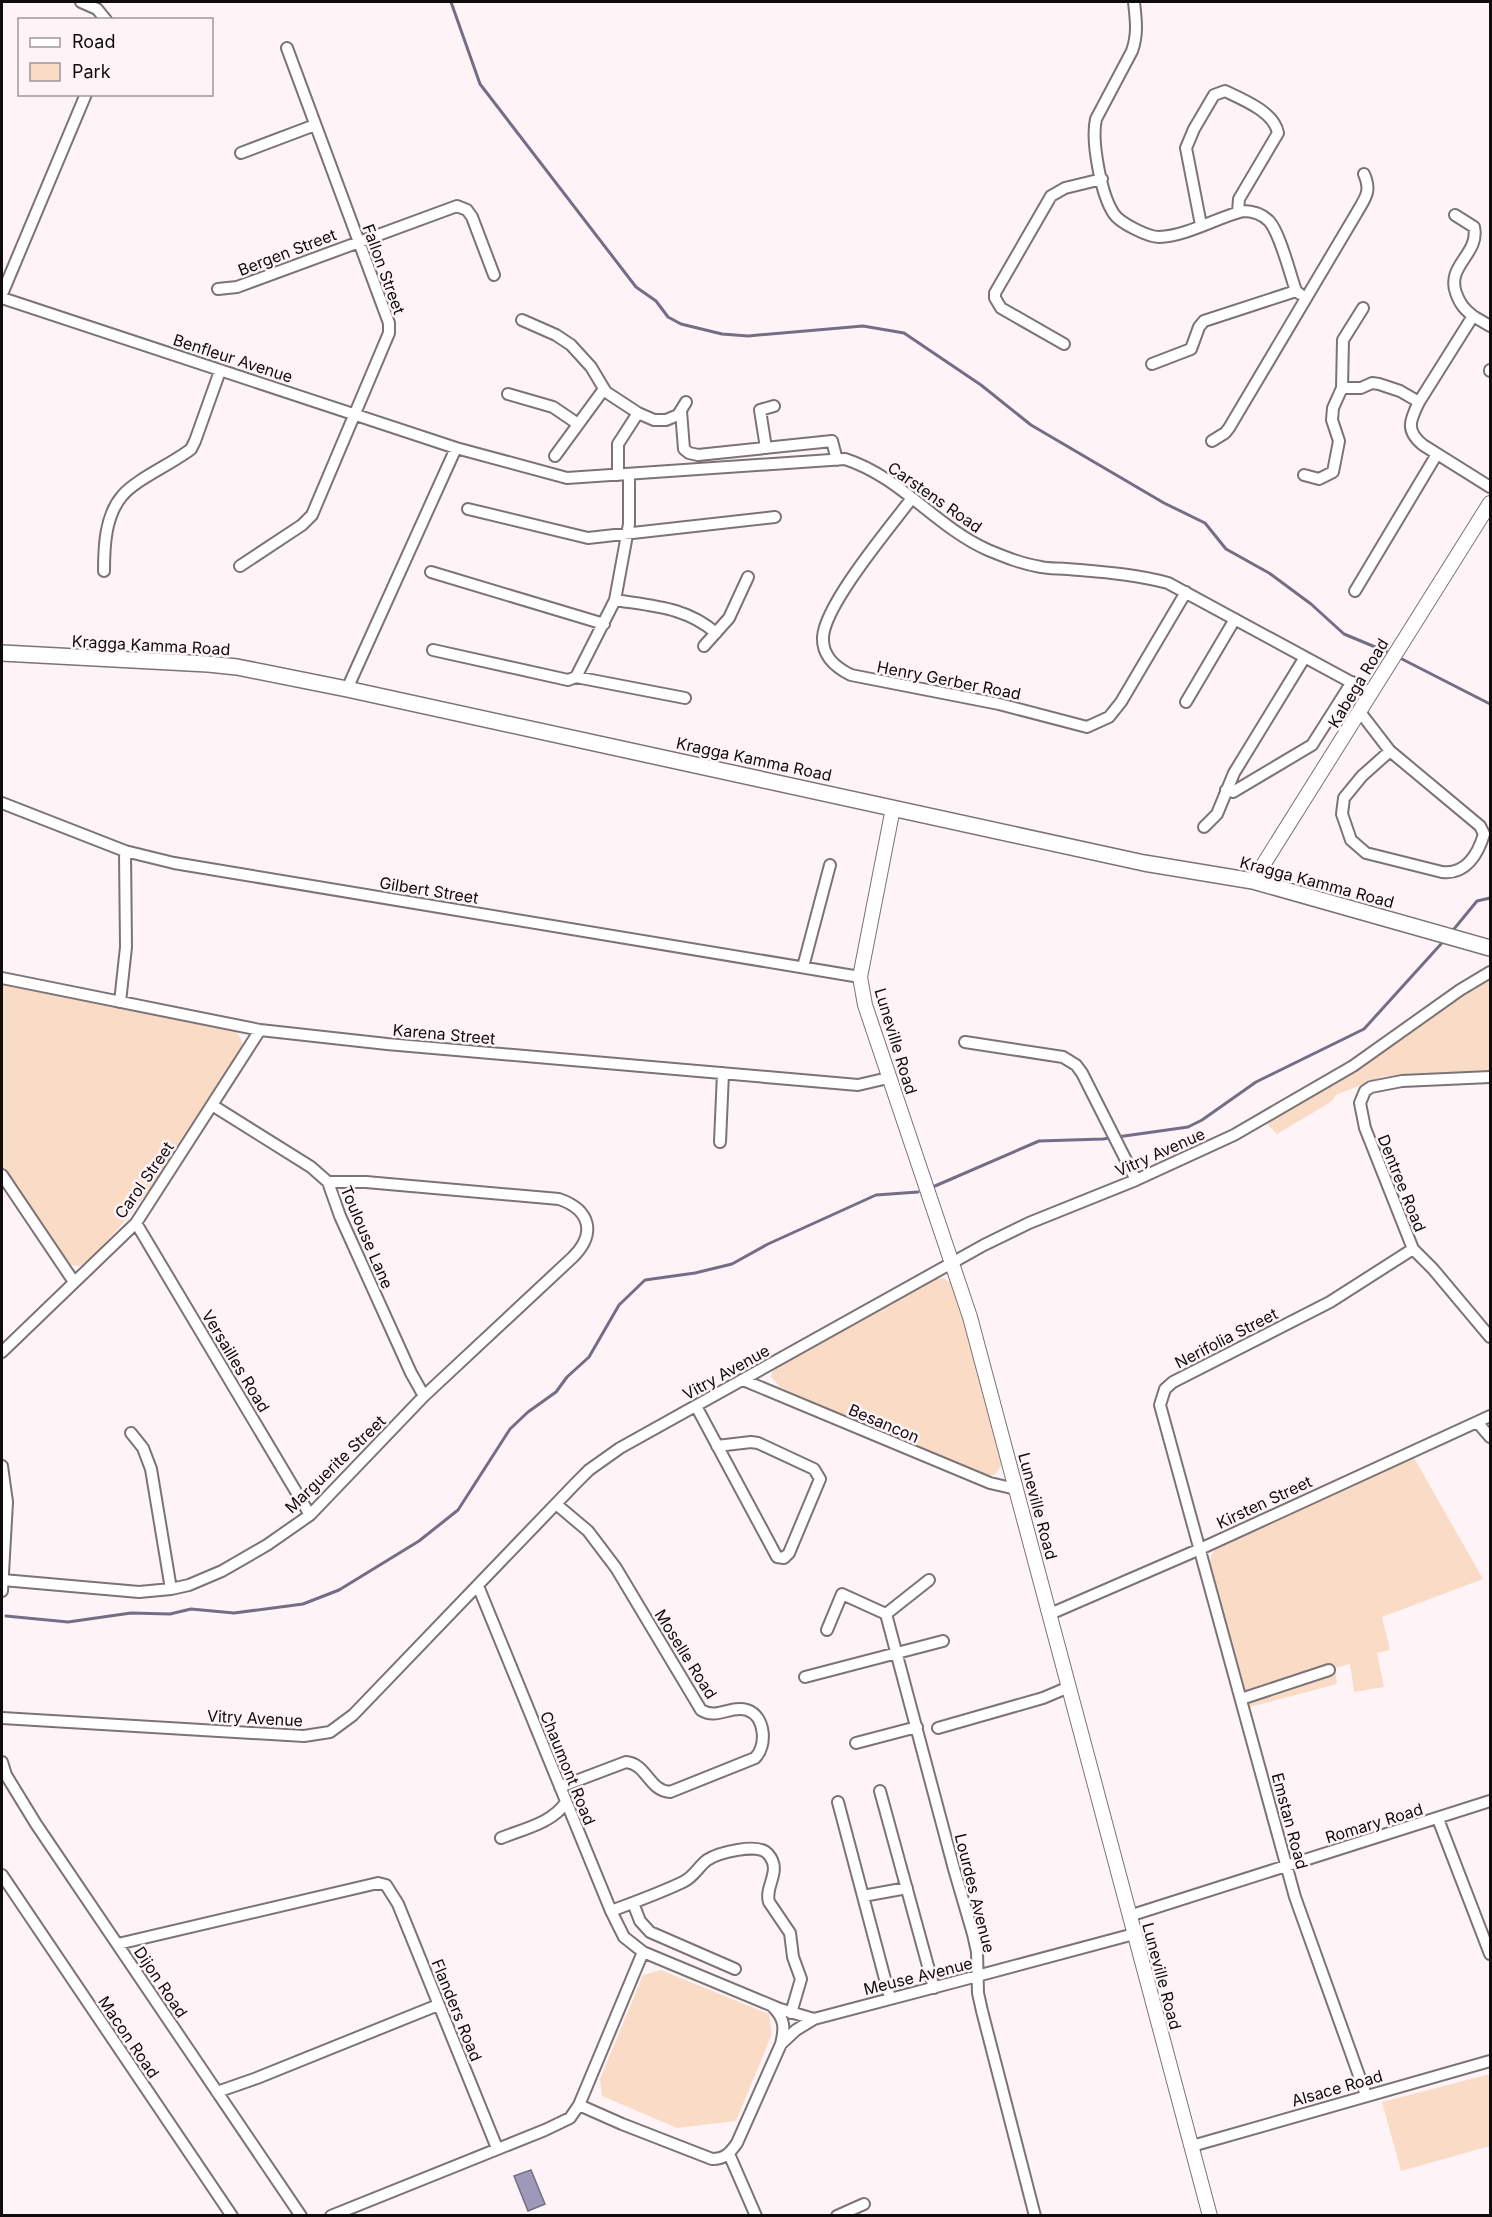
<svg xmlns="http://www.w3.org/2000/svg" width="1492" height="2217" viewBox="0 0 1492 2217" font-family="Inter,sans-serif">
	<style>
		.green { fill: #fadcc6 }
		.water { fill: #9e98b9; stroke: #736e85; stroke-width: 1.5 }
		.lines { fill: none; stroke-linecap: round; stroke-linejoin: round }
		.stream { stroke: #736e85; stroke-width: 3 }
		.minor-casing { stroke: #7c7376; stroke-width: 14 }
		.tertiary-casing { stroke: #7c7376; stroke-width: 16 }
		.secondary-casing { stroke: #7c7376; stroke-width: 18 }
		.minor { stroke: #fff; stroke-width: 10 }
		.tertiary { stroke: #fff; stroke-width: 14 }
		.secondary { stroke: #fff; stroke-width: 15 }
		.labels { text-anchor: middle; dominant-baseline: central; stroke-width: 5; stroke-linejoin: round; paint-order: stroke }
		.street-label { font-size: 16px; fill: #0f0c0d; stroke: #fef4f7 }
	</style>
	<rect width="100%" height="100%" fill="#fef4f7"/>
	<path class="green" d="M1490 977V1071L1406 1074 1381 1077 1336 1095 1333 1100 1326 1105 1277 1134 1267 1124 1371 1060 1458 997Z
		M2 983 234 1030C242 1037 244 1043 240 1053 197 1118 159 1186 106 1242 99 1249 91 1261 82 1265 74 1268 67 1263 62 1257L2 1166Z
		M944 1278 954 1285 959 1301 1002 1464 995 1475H985L796 1395 780 1387 771 1377 772 1372 777 1367 937 1279Z
		M1413 1456 1483 1579 1382 1617 1390 1650 1377 1653 1384 1687 1354 1692 1350 1664 1335 1668 1337 1684 1250 1707 1210 1562 1211 1556 1216 1547Z
		M661 1970 769 2014 772 2034 736 2121 677 2128 602 2096 600 2079 643 1975Z
		M1490 2074V2146L1401 2171 1382 2102Z"/>
	<path class="water" d="M531 2170 545 2204 528 2211 514 2176Z"/>
	<g class="lines">
		<path class="stream" d="M451 2 480 84 636 287 656 301 668 317 681 324 722 334 748 336 863 326 904 333 981 385 1031 425 1164 503 1205 523 1226 549 1269 573 1311 604 1344 634 1392 654
			M1398 657 1490 704
			M1454 929 1477 901 1490 898
			M935 1186 1039 1141 1103 1139 1188 1127 1202 1120 1256 1082 1364 1029 1441 944
			M6 1616 68 1622 131 1613 170 1614 191 1609 234 1613 303 1604 339 1590 419 1541 458 1510 510 1429 528 1412 556 1392 567 1377 589 1357 619 1305 645 1280 695 1273 732 1264 768 1244 876 1195 918 1192"/>
		<g class="minor-casing">
			<path id="minor" d="M81 2 97 9 106 20
				M1134 2C1136 20 1138 34 1132 51L1096 119C1091 141 1101 195 1114 214 1120 223 1148 237 1159 237 1187 236 1216 218 1243 211 1253 211 1261 213 1269 221 1280 233 1290 274 1296 291
				M241 153 315 125
				M1455 215 1474 227C1480 254 1446 265 1456 293 1460 304 1464 309 1473 316
				M1201 225 1186 148 1194 129 1214 95 1225 91C1244 100 1274 112 1278 133L1239 199 1238 212
				M218 289 237 287 457 206 467 210 472 217 494 275
				M2 294 86 94
				M2 298 456 448 567 478 845 459C901 477 936 527 988 550 1005 557 1022 564 1041 567 1049 569 1059 568 1068 569 1102 572 1135 574 1168 583L1371 693
				M522 320 556 335 571 345 591 367 606 392 638 413 654 420H666L678 415 686 402
				M1490 326 1473 316 1419 402C1410 420 1405 431 1423 445L1490 487
				M1064 344 1001 308 995 298V293L1051 196 1065 188 1102 179
				M1152 364 1191 349 1199 327 1204 321 1296 291 1300 294
				M1490 371V370
				M1342 388H1361L1372 383 1379 384 1400 391 1419 402
				M508 394 553 407 578 424
				M681 411 684 449 689 453 698 455 832 441 837 460
				M1212 441 1225 433 1229 428 1356 214C1365 198 1372 192 1364 174
				M766 448 760 410 774 406
				M555 456 604 389
				M618 475V444L638 413
				M1304 475 1319 479 1333 472 1339 441 1332 420 1333 408 1342 388 1343 340 1363 308
				M912 498C891 526 825 604 823 637 822 656 835 667 851 675L999 704 1087 727 1109 717 1121 702 1186 592
				M468 509 588 538 775 517
				M240 566 302 525 312 515 389 333V323L287 48
				M104 571C104 547 105 516 122 496 136 479 172 464 191 449L195 441 220 371
				M431 572 604 624
				M1355 591 1437 454
				M615 600C653 606 686 607 716 633
				M704 646 729 618 748 577
				M433 650 568 680 576 677 685 698
				M576 677 615 600 629 524V474
				M347 689 456 448
				M1186 702 1235 619
				M1360 712 1390 751 1480 826 1484 834C1478 854 1466 875 1442 872L1366 853 1351 840 1342 814 1344 798 1362 776 1390 751
				M1226 790 1233 792 1312 745 1352 682
				M2 803 125 851 174 863 860 977
				M1204 827 1217 814 1234 773 1305 657
				M803 967 830 865
				M2 978 260 1030 387 1044 858 1085 888 1078
				M120 1002 126 947 125 851
				M965 1042 1063 1057 1076 1065 1082 1073 1136 1180
				M1490 1077 1402 1081 1371 1087 1365 1091 1360 1103 1365 1128 1413 1249 1433 1269 1490 1337
				M212 1105 311 1167 328 1182 340 1216 411 1373 424 1396
				M720 1142 723 1073
				M2 1175 74 1282
				M136 1223 310 1515
				M2 1352 136 1223 260 1030
				M743 1380 990 1483 1016 1489
				M696 1406 777 1557 784 1558 789 1553 820 1479 814 1469 758 1443 751 1442 717 1446
				M1477 1422 1490 1437
				M131 1433 143 1448 151 1469 171 1589
				M2 1466 7 1502 2 1591
				M556 1504 588 1531 616 1568 701 1710C717 1720 730 1705 747 1710 766 1716 767 1747 755 1758L670 1792C648 1790 647 1764 626 1762L560 1787
				M3 1580 139 1592 171 1589 189 1585 222 1571 267 1545 310 1515 424 1396 573 1257C596 1234 591 1210 559 1199L366 1182H328
				M478 1586 611 1911 624 1937 643 1952 780 2009 814 2019
				M886 1614 954 1869 973 1934 977 1952 978 1993 982 2011 1035 2216
				M1050 1614 1200 1549 1490 1416
				M827 1630 842 1594 886 1614 929 1580
				M805 1677 943 1641
				M1241 1699 1329 1670
				M2 1718 304 1736 330 1732 353 1715 575 1484 589 1470 620 1448 984 1245 1029 1223 1136 1180 1234 1135 1353 1066 1460 990 1490 972
				M938 1728 1043 1698 1069 1687
				M856 1743 917 1727
				M2 1762 6 1775 36 1824 301 2216
				M880 1791 934 1988
				M838 1802 890 1998
				M1438 1819 1490 1954
				M501 1838C523 1829 553 1823 566 1802
				M2 1875 232 2216
				M863 1896 907 1888
				M633 1903 640 1921 650 1932 735 1969
				M611 1911C635 1902 660 1893 683 1882 694 1877 698 1867 707 1860 718 1853 758 1842 768 1854 783 1871 764 1886 769 1902L790 1933 793 1957 801 1979 791 2013
				M1129 1916 1490 1801
				M118 1944 378 1883 386 1885 398 1904 497 2148
				M773 2007C785 2019 785 2028 781 2044
				M217 2092 257 2078 438 2005
				M1366 2095 1295 1897 1160 1405 1165 1389 1173 1382 1330 1302 1413 1249
				M579 2105 622 2124 712 2159C725 2159 730 2153 737 2143L781 2044 796 2030 814 2019C921 1991 1027 1963 1134 1934
				M1192 2146 1490 2061
				M729 2154 756 2216
				M331 2216 545 2130 570 2118 579 2105 643 1952
				M837 2216 864 2204"/>
		</g>
		<g class="tertiary-casing">
			<path id="tertiary" d="M893 808 860 977 865 1005 970 1317 1210 2216
				M1253 881 1490 503"/>
		</g>
		<g class="secondary-casing">
			<path id="secondary" d="M2 653 208 664 237 667 347 689 1144 863 1253 881 1490 948"/>
		</g>
		<use href="#minor" class="minor"/>
		<use href="#tertiary" class="tertiary"/>
		<use href="#secondary" class="secondary"/>
	</g>
	<g class="labels">
		<g class="street-label">
			<text transform="translate(287 252) rotate(-21)">Bergen Street</text>
			<text transform="translate(384 269) rotate(70)">Fallon Street</text>
			<text transform="translate(233 358) rotate(18)">Benfleur Avenue</text>
			<text transform="translate(935 497) rotate(35)">Carstens Road</text>
			<text transform="translate(151 645) rotate(3)">Kragga Kamma Road</text>
			<text transform="translate(949 680) rotate(11)">Henry Gerber Road</text>
			<text transform="translate(1358 683) rotate(-59)">Kabega Road</text>
			<text transform="translate(754 759) rotate(12)">Kragga Kamma Road</text>
			<text transform="translate(1317 882) rotate(15)">Kragga Kamma Road</text>
			<text transform="translate(429 890) rotate(9)">Gilbert Street</text>
			<text transform="translate(444 1034) rotate(5)">Karena Street</text>
			<text transform="translate(896 1041) rotate(73)">Luneville Road</text>
			<text transform="translate(1160 1152) rotate(-24)">Vitry Avenue</text>
			<text transform="translate(144 1180) rotate(-55)">Carol Street</text>
			<text transform="translate(1402 1183) rotate(68)">Dentree Road</text>
			<text transform="translate(367 1237) rotate(67)">Toulouse Lane</text>
			<text transform="translate(1226 1338) rotate(-27)">Nerifolia Street</text>
			<text transform="translate(236 1361) rotate(59)">Versailles Road</text>
			<text transform="translate(726 1372) rotate(-29)">Vitry Avenue</text>
			<text transform="translate(884 1423) rotate(23)">Besancon</text>
			<text transform="translate(335 1464) rotate(-44)">Marguerite Street</text>
			<text transform="translate(1264 1502) rotate(-25)">Kirsten Street</text>
			<text transform="translate(1038 1506) rotate(75)">Luneville Road</text>
			<text transform="translate(686 1654) rotate(58)">Moselle Road</text>
			<text transform="translate(255 1718) rotate(3)">Vitry Avenue</text>
			<text transform="translate(568 1768) rotate(68)">Chaumont Road</text>
			<text transform="translate(1290 1821) rotate(75)">Emstan Road</text>
			<text transform="translate(1374 1823) rotate(-17)">Romary Road</text>
			<text transform="translate(975 1893) rotate(76)">Lourdes Avenue</text>
			<text transform="translate(918 1976) rotate(-14)">Meuse Avenue</text>
			<text transform="translate(1162 1976) rotate(75)">Luneville Road</text>
			<text transform="translate(161 1982) rotate(56)">Dijon Road</text>
			<text transform="translate(457 2010) rotate(68)">Flanders Road</text>
			<text transform="translate(129 2037) rotate(56)">Macon Road</text>
			<text transform="translate(1337 2088) rotate(-16)">Alsace Road</text>
		</g>
	</g>
	<rect width="1492" height="2217" fill="none" stroke="#0f0c0d" stroke-width="6"/>
	<rect x="18" y="18" width="195" height="78" fill="#fef4f7" stroke="#9e9799" stroke-width="1.5"/>
	<rect x="30" y="38" width="30" height="9" fill="#ffffff" stroke="#9e9799" stroke-width="1.5"/>
	<text x="72" y="48" font-size="18" fill="#0f0c0d">Road</text>
	<rect x="30" y="63" width="30" height="18" fill="#fadcc6" stroke="#9e9799" stroke-width="1.5"/>
	<text x="72" y="78" font-size="18" fill="#0f0c0d">Park</text>
</svg>
